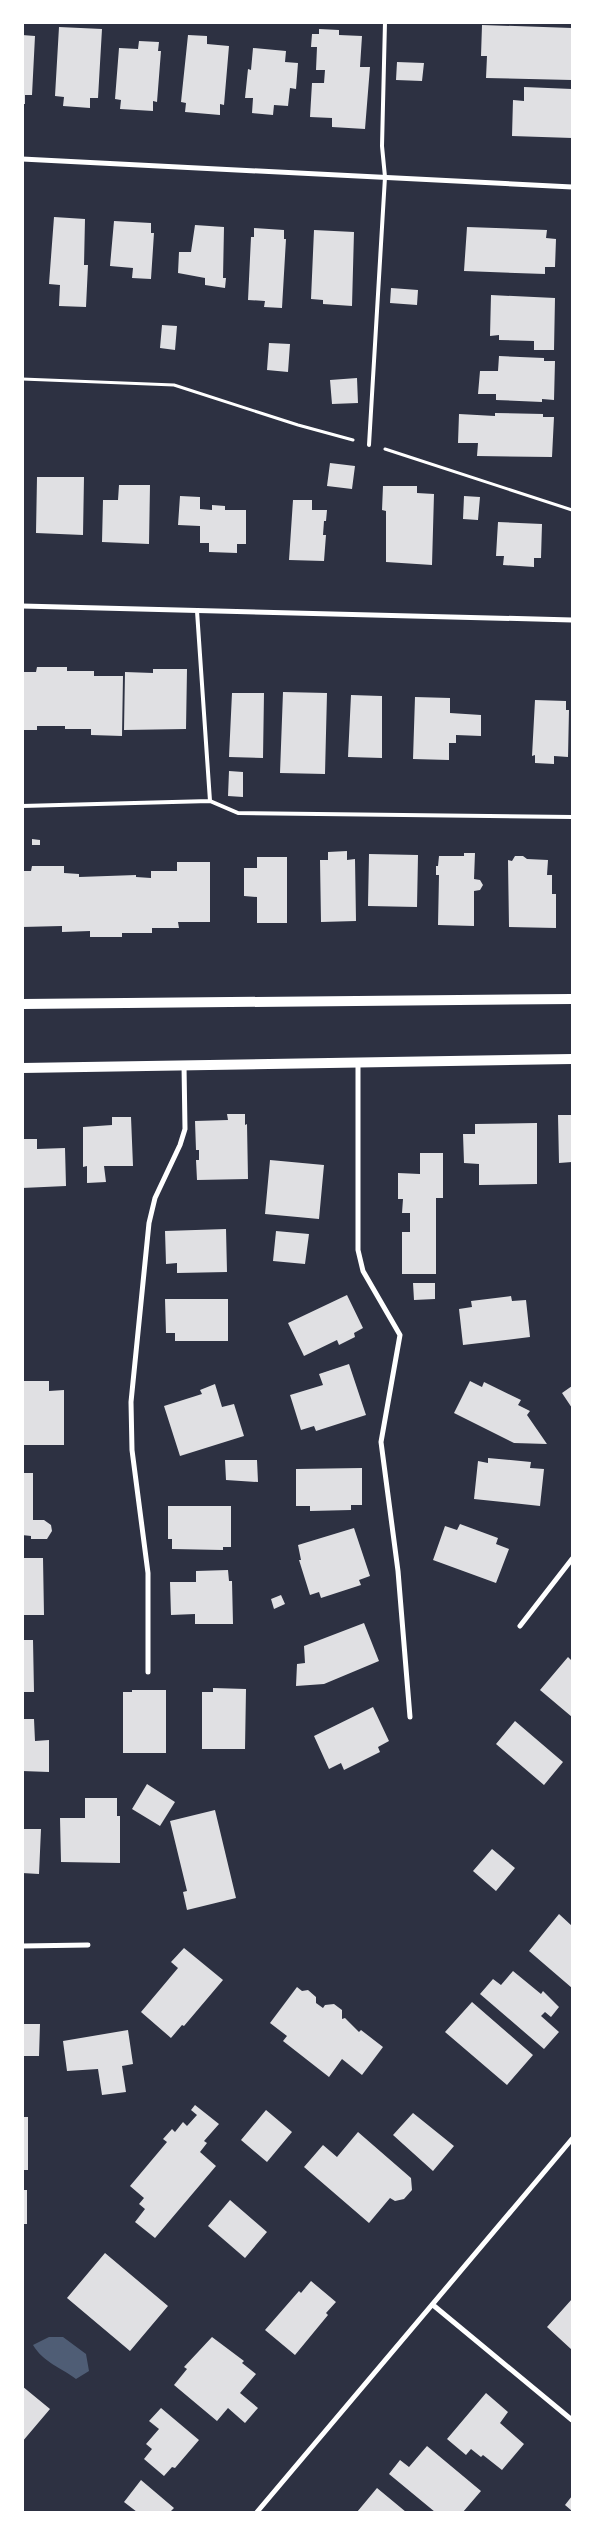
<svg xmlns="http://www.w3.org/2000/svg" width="595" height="2535" viewBox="0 0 595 2535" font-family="Manrope,sans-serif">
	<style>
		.water { fill: #4f5d75 }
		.building { fill: #e0e0e3 }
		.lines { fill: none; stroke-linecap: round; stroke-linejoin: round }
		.path { stroke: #fff; stroke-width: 3 }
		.service { stroke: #fff; stroke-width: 4 }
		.minor { stroke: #fff; stroke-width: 5 }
		.secondary { stroke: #fff; stroke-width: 10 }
	</style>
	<rect width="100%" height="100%" fill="#2d3142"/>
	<path class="water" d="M49 2337H63L86 2354 89 2371 76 2379C60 2367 43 2362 33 2345Z"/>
	<path class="building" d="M482 25 572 28V80L486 78 487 56H481Z
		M59 27 102 29 98 98H90V108L63 106 64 97 55 96Z
		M319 29 339 30V35L362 36 360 67H370L365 129 332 127V118L310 117 312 83H324L325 70H316L317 47H311L312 34H319Z
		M22 35 35 36 32 95H25V104H22Z
		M188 35 207 36V44L229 46 224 105 220 104V115L185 112 186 103 181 102Z
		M139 41 159 42 158 51H161L157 102 153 101V111L120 109 121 100 115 99 119 48 138 49Z
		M253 48 286 51 285 62 298 63 296 89 290 88 288 106 274 105 273 115 252 113 253 98H245L248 69 251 70Z
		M397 62 424 63 422 81 396 80Z
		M524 87 572 89V138L512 136 513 100 524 101Z
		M54 217 85 219 84 265H88L86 307 59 306 60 285 49 284Z
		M114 221 151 223V233H154L151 279 132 278 133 268 110 266Z
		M195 225 224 227 223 278H226L225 288 205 285V278L178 273 179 252H191Z
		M467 227 547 230 546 238 556 239 555 267H545V274L464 271Z
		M254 228 284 230V239H286L282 308 264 307 265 301 248 300 251 237H254Z
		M314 230 354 232 352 306 323 304V300L311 299Z
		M391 288 418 290 417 305 390 303Z
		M491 295 555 298 554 350H534V341L499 340V335L490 336Z
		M162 325 177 326 175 350 160 348Z
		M269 343 290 344 288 372 267 370Z
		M499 356 544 358V361H555L554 400 542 399V402L496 400V394H478L480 371H498Z
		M357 378 358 403 332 404 330 380Z
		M495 413 543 414V417H554L552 457 477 456 478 443H458L459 414 495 416Z
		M330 463 355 466 352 489 327 486Z
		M37 477H84L83 535 36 533Z
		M119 485H150L149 544 102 542 103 500H118Z
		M383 486H417V493L434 494 432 565 386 562V511L382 510Z
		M180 496 200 497V509L212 510V505L225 506V510H246V544H237V553L209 552V543H200V526L178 525Z
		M464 496 480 497 478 520 463 519Z
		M293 500H312V510H327L326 521H324L323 535H326L324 561 289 560Z
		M498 522 542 524 541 558H534V567L503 565 504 556H496Z
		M37 667H67V671H94V676H123L122 736 91 735V729H65V726H37V730H22V672H36Z
		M153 669H187L186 729 124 730 125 672 153 673Z
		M283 692 327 693 325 774 280 773Z
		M232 693H264L263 758 229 757Z
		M351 695 382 696V758L348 757Z
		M415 697 450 698V713L481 715V736L456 735V743H449V760L413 759Z
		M535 700 566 701V710H569L568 757 554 756V764L535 763V755L532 756Z
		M229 771 243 772V797L228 796Z
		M32 839 40 840V845H32Z
		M347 851V860L355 859 356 921 321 922 320 860H328V852Z
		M464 853H475L474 879 480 880 483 885 480 890 474 891V926L438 925 439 875H436V866H438L439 856H464Z
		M369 854 418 855 417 907 368 906Z
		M515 856H523L527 859 548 860 547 875H552V894H556V928L509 927 508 860 512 861Z
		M257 857H287V923H257V897L244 896V868H257Z
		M177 862H210V922H178L179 928H152V933H122V937H90V931L62 932V926L22 927V871H31L32 866H64V873L79 874V877L136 875V877L151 878V871H177Z
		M227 1114H245V1125L247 1124 248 1179 197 1180 196 1160H199V1150H196L195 1121 228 1120Z
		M558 1115H572V1162L559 1163Z
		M112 1117H131L133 1166H104L106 1182 87 1183V1166L83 1167V1127L112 1125Z
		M537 1123V1184L479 1185V1164L464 1163 463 1134H475V1124Z
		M22 1139H37V1149L65 1148 66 1186 22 1188Z
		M420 1153H443V1198H436V1274H402V1232H410V1213H402L403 1199H398V1173L420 1174Z
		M270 1160 324 1165 319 1219 265 1214Z
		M226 1229 227 1272 177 1273V1263L166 1264 165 1231Z
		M276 1231 309 1234 305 1264 273 1261Z
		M413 1283H435V1299L414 1300Z
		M347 1295 363 1328 354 1333 355 1337 339 1345 337 1340 304 1356 288 1323Z
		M511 1296 512 1301 526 1300 530 1337 463 1345 459 1309 472 1307 471 1301Z
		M165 1299H228V1341H175V1333H166Z
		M349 1364 366 1415 316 1431 314 1426 301 1430 290 1395 323 1385 319 1374Z
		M22 1381H49V1391L64 1390V1445H22Z
		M470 1381 482 1387 484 1382 521 1400 518 1405 530 1411 527 1415 547 1444 514 1443 454 1413Z
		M215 1384 222 1407 234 1404 244 1436 180 1456 164 1406 202 1394 200 1390Z
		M572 1386V1408L562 1393Z
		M488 1458 531 1462 530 1468 544 1469 540 1506 474 1499 478 1461 488 1463Z
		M225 1460H257L258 1482 226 1480Z
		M362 1468V1505H351V1510L310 1511V1506H296V1469Z
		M22 1473H33V1520H44L51 1525 52 1531 47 1539H31V1536L22 1535Z
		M168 1506H231V1547H223V1550L172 1549V1539H168Z
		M460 1524 498 1538 496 1544 509 1549 496 1583 433 1560 445 1526 457 1530Z
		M354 1528 370 1576 359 1580 361 1585 321 1598 319 1592 310 1595 299 1560H301L298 1545Z
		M22 1558H43L44 1615H22Z
		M228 1570 229 1581H232L233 1624H195V1614L171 1615 170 1582H196V1571Z
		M281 1595 285 1604 274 1609 271 1599Z
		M364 1623 379 1661 324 1684 296 1686 297 1664 305 1663 304 1646Z
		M22 1640H33L34 1692H22Z
		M568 1657 572 1661V1717L540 1690Z
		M213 1688 246 1689 245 1749H202V1692H213Z
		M132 1690H166V1753H123V1692H132Z
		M373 1707 389 1741 378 1747 380 1752 344 1770 341 1763 329 1769 314 1736Z
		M22 1719H34L35 1741 49 1740V1772L22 1771Z
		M515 1721 563 1762 544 1785 496 1744Z
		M147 1784 175 1802 160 1826 132 1809Z
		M85 1798H117V1816H120V1863L61 1862 60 1818H85Z
		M215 1810 236 1898 187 1910 183 1892 187 1891 170 1821Z
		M22 1829H41L39 1874 22 1873Z
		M492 1849 515 1868 496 1891 473 1871Z
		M559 1914 572 1926V1988L529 1951Z
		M184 1948 223 1980 184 2026 182 2025 171 2038 141 2012 178 1968 171 1962Z
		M513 1971 541 1994 543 1991 559 2007 551 2017 545 2012 541 2016 559 2032 544 2049 480 1994 493 1979 501 1985Z
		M297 1987 302 1991 308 1990 316 1997V2003L323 2008 325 2005 334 2004 342 2010V2019L345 2018 359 2032 361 2030 383 2047 362 2075 342 2059 329 2077 283 2041 287 2036 270 2023Z
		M472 2002 533 2055 507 2085 445 2032Z
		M22 2024H40L39 2056H22Z
		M128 2030 133 2064 122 2066 126 2092 102 2095 98 2069 67 2071 63 2041Z
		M195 2105 219 2124 204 2141 207 2143 200 2152 216 2166 155 2238 135 2222 145 2209 139 2204 144 2198 130 2186 167 2142 163 2139 172 2129 175 2132 183 2122 187 2126 197 2115 191 2110Z
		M266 2110 292 2132 267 2162 241 2140Z
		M413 2113 454 2146 433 2171 393 2135Z
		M22 2117H28V2170H22Z
		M358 2132 411 2178 412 2190 404 2199 395 2201 390 2198 369 2223 304 2167 323 2145 337 2157Z
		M22 2190H27V2224H22Z
		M230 2200 267 2232 245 2258 208 2226Z
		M105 2253 168 2306 130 2351 67 2298Z
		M311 2281 336 2302 326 2313 328 2315 295 2355 265 2330 299 2291 301 2293Z
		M572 2299V2350L547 2327Z
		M212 2337 244 2361 242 2363 256 2374 240 2393 258 2408 245 2423 228 2408 217 2421 174 2385 187 2369 184 2367Z
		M22 2386 50 2409 22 2442Z
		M486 2393 508 2412 500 2423 524 2444 502 2470 483 2455 481 2457 471 2449 466 2455 447 2439Z
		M161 2408 199 2440 175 2468 172 2467 164 2476 144 2459 152 2449 146 2444 159 2429 149 2421Z
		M427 2446 481 2491 463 2512H435L389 2474 400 2460 409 2467Z
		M141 2480 174 2508 170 2512H137L124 2502Z
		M377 2488 406 2512H357Z
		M572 2496V2511L565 2505Z"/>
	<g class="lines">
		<path class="path" d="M22 379 174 385 298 425 353 440
			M385 449 572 510"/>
		<path class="service" d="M369 445 385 177 382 146 385 22
			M210 801 238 813 572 817
			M22 806 210 801 197 611"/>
		<path class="minor" d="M22 159 572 187
			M22 606 572 620
			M358 1064V1250L363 1271 400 1335 381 1442 398 1571 410 1717
			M520 1626 572 1559
			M148 1672V1573L132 1450 131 1402 149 1223 155 1198 180 1145 185 1129 184 1065
			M22 1946 88 1945
			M433 2305 572 2420
			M257 2512 572 2139"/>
		<path class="secondary" d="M22 1004 572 999
			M22 1068 572 1059"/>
	</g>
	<rect width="595" height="2535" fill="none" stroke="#ffffff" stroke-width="48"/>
</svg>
